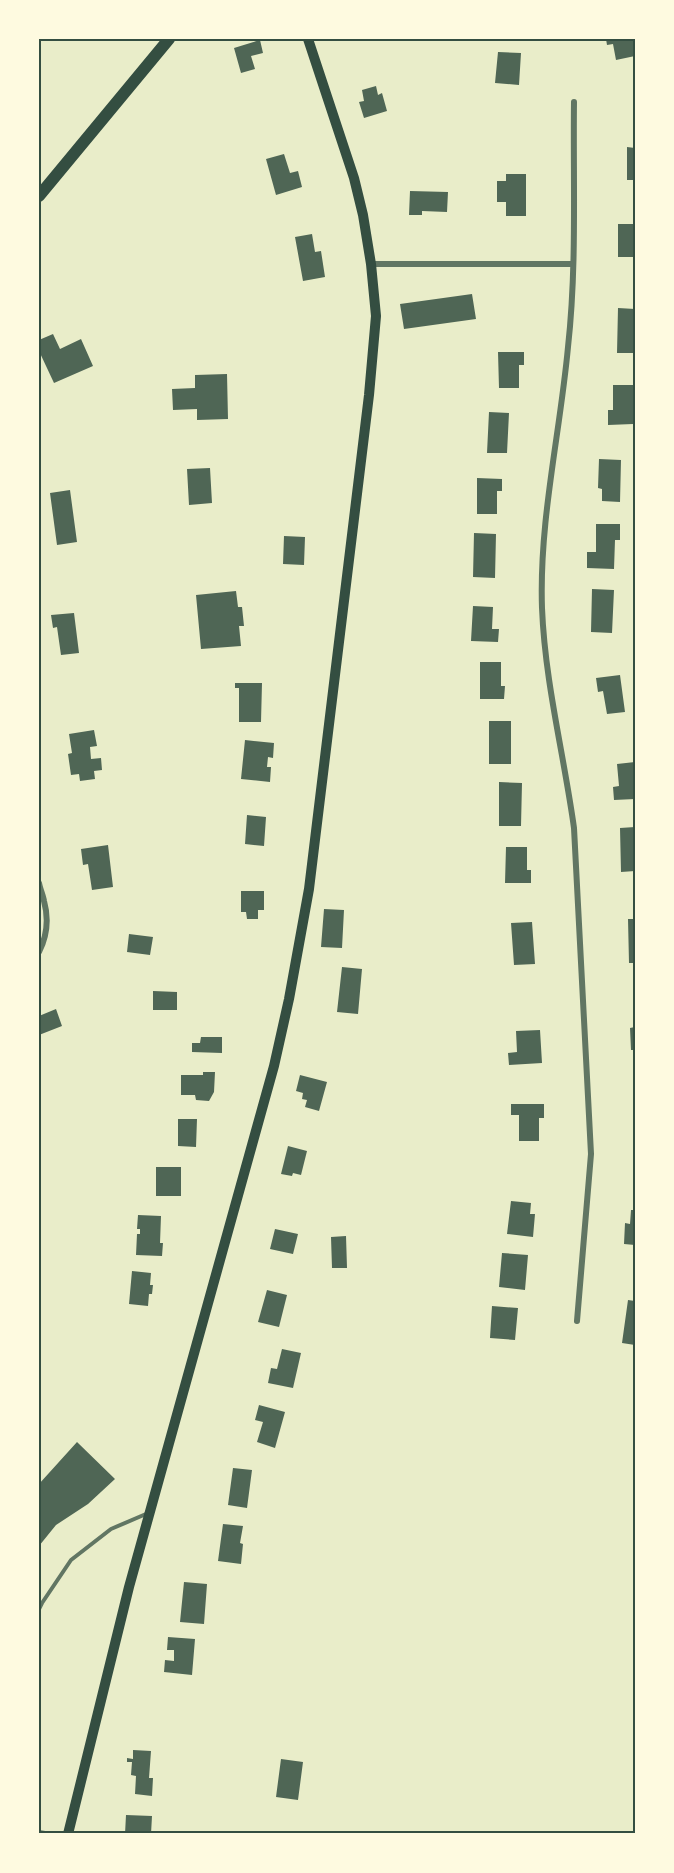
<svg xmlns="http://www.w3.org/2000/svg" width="674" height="1873" viewBox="0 0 674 1873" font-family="'Varela Round',sans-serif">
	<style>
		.building { fill: #4f6655 }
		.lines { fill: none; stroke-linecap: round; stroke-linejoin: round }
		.service { stroke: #617663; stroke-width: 4 }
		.minor { stroke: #617663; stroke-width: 6 }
		.secondary { stroke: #344e41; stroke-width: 10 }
		.primary { stroke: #344e41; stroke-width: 12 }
		.neatline { fill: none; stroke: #344e41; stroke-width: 2 }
	</style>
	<rect width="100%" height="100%" fill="#e9edc9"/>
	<path class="building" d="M606 39H635V56L616 60 613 44 607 45Z
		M260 40 263 53 251 56 255 69 241 73 234 48Z
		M498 52 521 53 519 85 495 83Z
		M376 86 378 95 382 93 387 111 364 118 359 102 364 101 362 90Z
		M627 147 635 148V180H627Z
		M284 154 290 173 298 171 302 187 276 195 266 159Z
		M506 174H526V216H506V202H497V181H506Z
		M410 191 448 192 447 212 422 211V215H409Z
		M618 224H635V257H618Z
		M312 234 315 252 321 251 325 277 303 281 295 237Z
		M472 294 476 319 404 329 400 304Z
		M618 308 635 309V353H617Z
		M53 334 60 349 81 339 93 366 54 383 39 351V340Z
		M498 352H524V365H519V388H499Z
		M227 374 228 419 197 420V409L173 410 172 389 195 388V375Z
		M613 385H633V424L608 425V410H613Z
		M489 412 509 413 507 453H487Z
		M599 459 621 460 620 502 602 501V489L598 488Z
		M210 468 212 503 189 505 187 469Z
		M477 478 502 479V491H497V514H477Z
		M70 490 77 542 57 545 50 493Z
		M596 524H620V540H615L614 569 587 568V552H596Z
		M474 533 496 534 495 578 473 577Z
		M284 536 305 537 304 565 283 564Z
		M592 589 614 590 612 633 591 632Z
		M236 591 238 607H242L244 626H239L241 646 201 649 196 595Z
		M473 606 493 607 492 629H499L498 642 471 641Z
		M74 613 79 653 61 655 57 627 53 628 51 615Z
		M480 662H501V686H505L504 699H480Z
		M620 675 625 712 607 714 603 691 598 692 596 678Z
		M235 683H262L261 722H239V688H235Z
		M489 721H511V764H489Z
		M94 730 97 746 90 747 91 759 101 758 102 770 94 771 95 779 80 781 79 774 71 775 68 754 72 753 69 734Z
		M245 740 274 743 273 758 268 757 267 767H271L270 782 241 779Z
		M635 762V799L614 800 613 787 619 786 617 764Z
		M499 782 522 783 521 826H499Z
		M247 815 266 817 264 846 245 844Z
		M635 827V871L621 872 620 828Z
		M108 845 113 887 92 890 88 864 83 865 81 849Z
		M506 847H527V870H531V883H505Z
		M241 891H264V910H258V919H247L246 912H241Z
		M324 909 344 910 342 948 321 947Z
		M628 919H635V963H629Z
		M532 922 535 964 514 965 511 923Z
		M129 934 153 937 150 955 127 952Z
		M342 967 362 969 358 1014 337 1012Z
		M153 991 177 992V1010H153Z
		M56 1009 62 1026 39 1035V1016Z
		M635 1027V1050H631L630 1028Z
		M540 1030 542 1063 509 1065 508 1053 517 1052 516 1031Z
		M201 1037H222V1053L192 1052V1043H200Z
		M203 1072H215L214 1092 209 1101 196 1100 195 1095H181V1075H203Z
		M300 1075 327 1082 319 1111 305 1107 307 1100 302 1099 303 1093 296 1091Z
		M511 1104H544V1118H539V1141H519V1115H511Z
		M178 1119H197L196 1147 178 1146Z
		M288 1146 307 1151 301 1175 293 1173 292 1176 281 1174Z
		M156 1167H181V1196H156Z
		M511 1201 531 1203 530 1214H535L533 1237 507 1234Z
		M631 1210H635V1245L624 1244 625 1223 630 1224Z
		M138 1215 161 1216 160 1243H163L162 1256 136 1255 137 1234H140V1229H137Z
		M275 1229 298 1234 293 1254 270 1249Z
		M346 1236 347 1268H332L331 1237Z
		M502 1253 528 1255 525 1290 499 1287Z
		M132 1271 151 1273 150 1285H153L152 1294H149L148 1306 129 1304Z
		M267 1290 287 1295 279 1327 258 1322Z
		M628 1300 635 1301V1345L622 1343Z
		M492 1306 518 1308 515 1340 490 1338Z
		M282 1349 301 1353 293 1388 268 1383 271 1368 277 1369Z
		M259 1405 285 1412 275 1448 257 1442 263 1422 255 1420Z
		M77 1442 115 1479 88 1504 56 1525 39 1546V1484Z
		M233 1468 252 1470 247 1508 228 1505Z
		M223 1524 243 1526 240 1543 243 1544 241 1564 218 1561Z
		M184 1582 207 1584 204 1624 180 1622Z
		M168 1637 195 1639 192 1675 164 1672 165 1660 174 1661V1650H167Z
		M133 1750 151 1751 149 1778H153L152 1796 135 1794 136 1776 131 1775 132 1762H127V1758L133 1759Z
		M281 1759 303 1762 298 1800 276 1797Z
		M126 1815 152 1816 151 1834H125Z"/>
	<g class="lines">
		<path class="service" d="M39 1609 42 1603 71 1560 111 1529 146 1514
			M39 1832 51 1834"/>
		<path class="minor" d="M574 102C573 183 577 266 568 347 560 434 539 520 542 608 545 683 564 755 574 828L591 1154 577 1321
			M371 264H572
			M39 883C40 889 43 895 44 901 49 919 47 936 39 952"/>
		<path class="secondary" d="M68 1834 129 1587 274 1066 289 999 309 889 369 395 376 316 371 264 363 215 354 178 308 39"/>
		<path class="primary" d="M39 196 169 39"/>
	</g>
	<rect width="674" height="1873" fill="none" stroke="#fefae0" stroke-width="81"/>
	<rect x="40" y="40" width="594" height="1792" class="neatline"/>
</svg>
